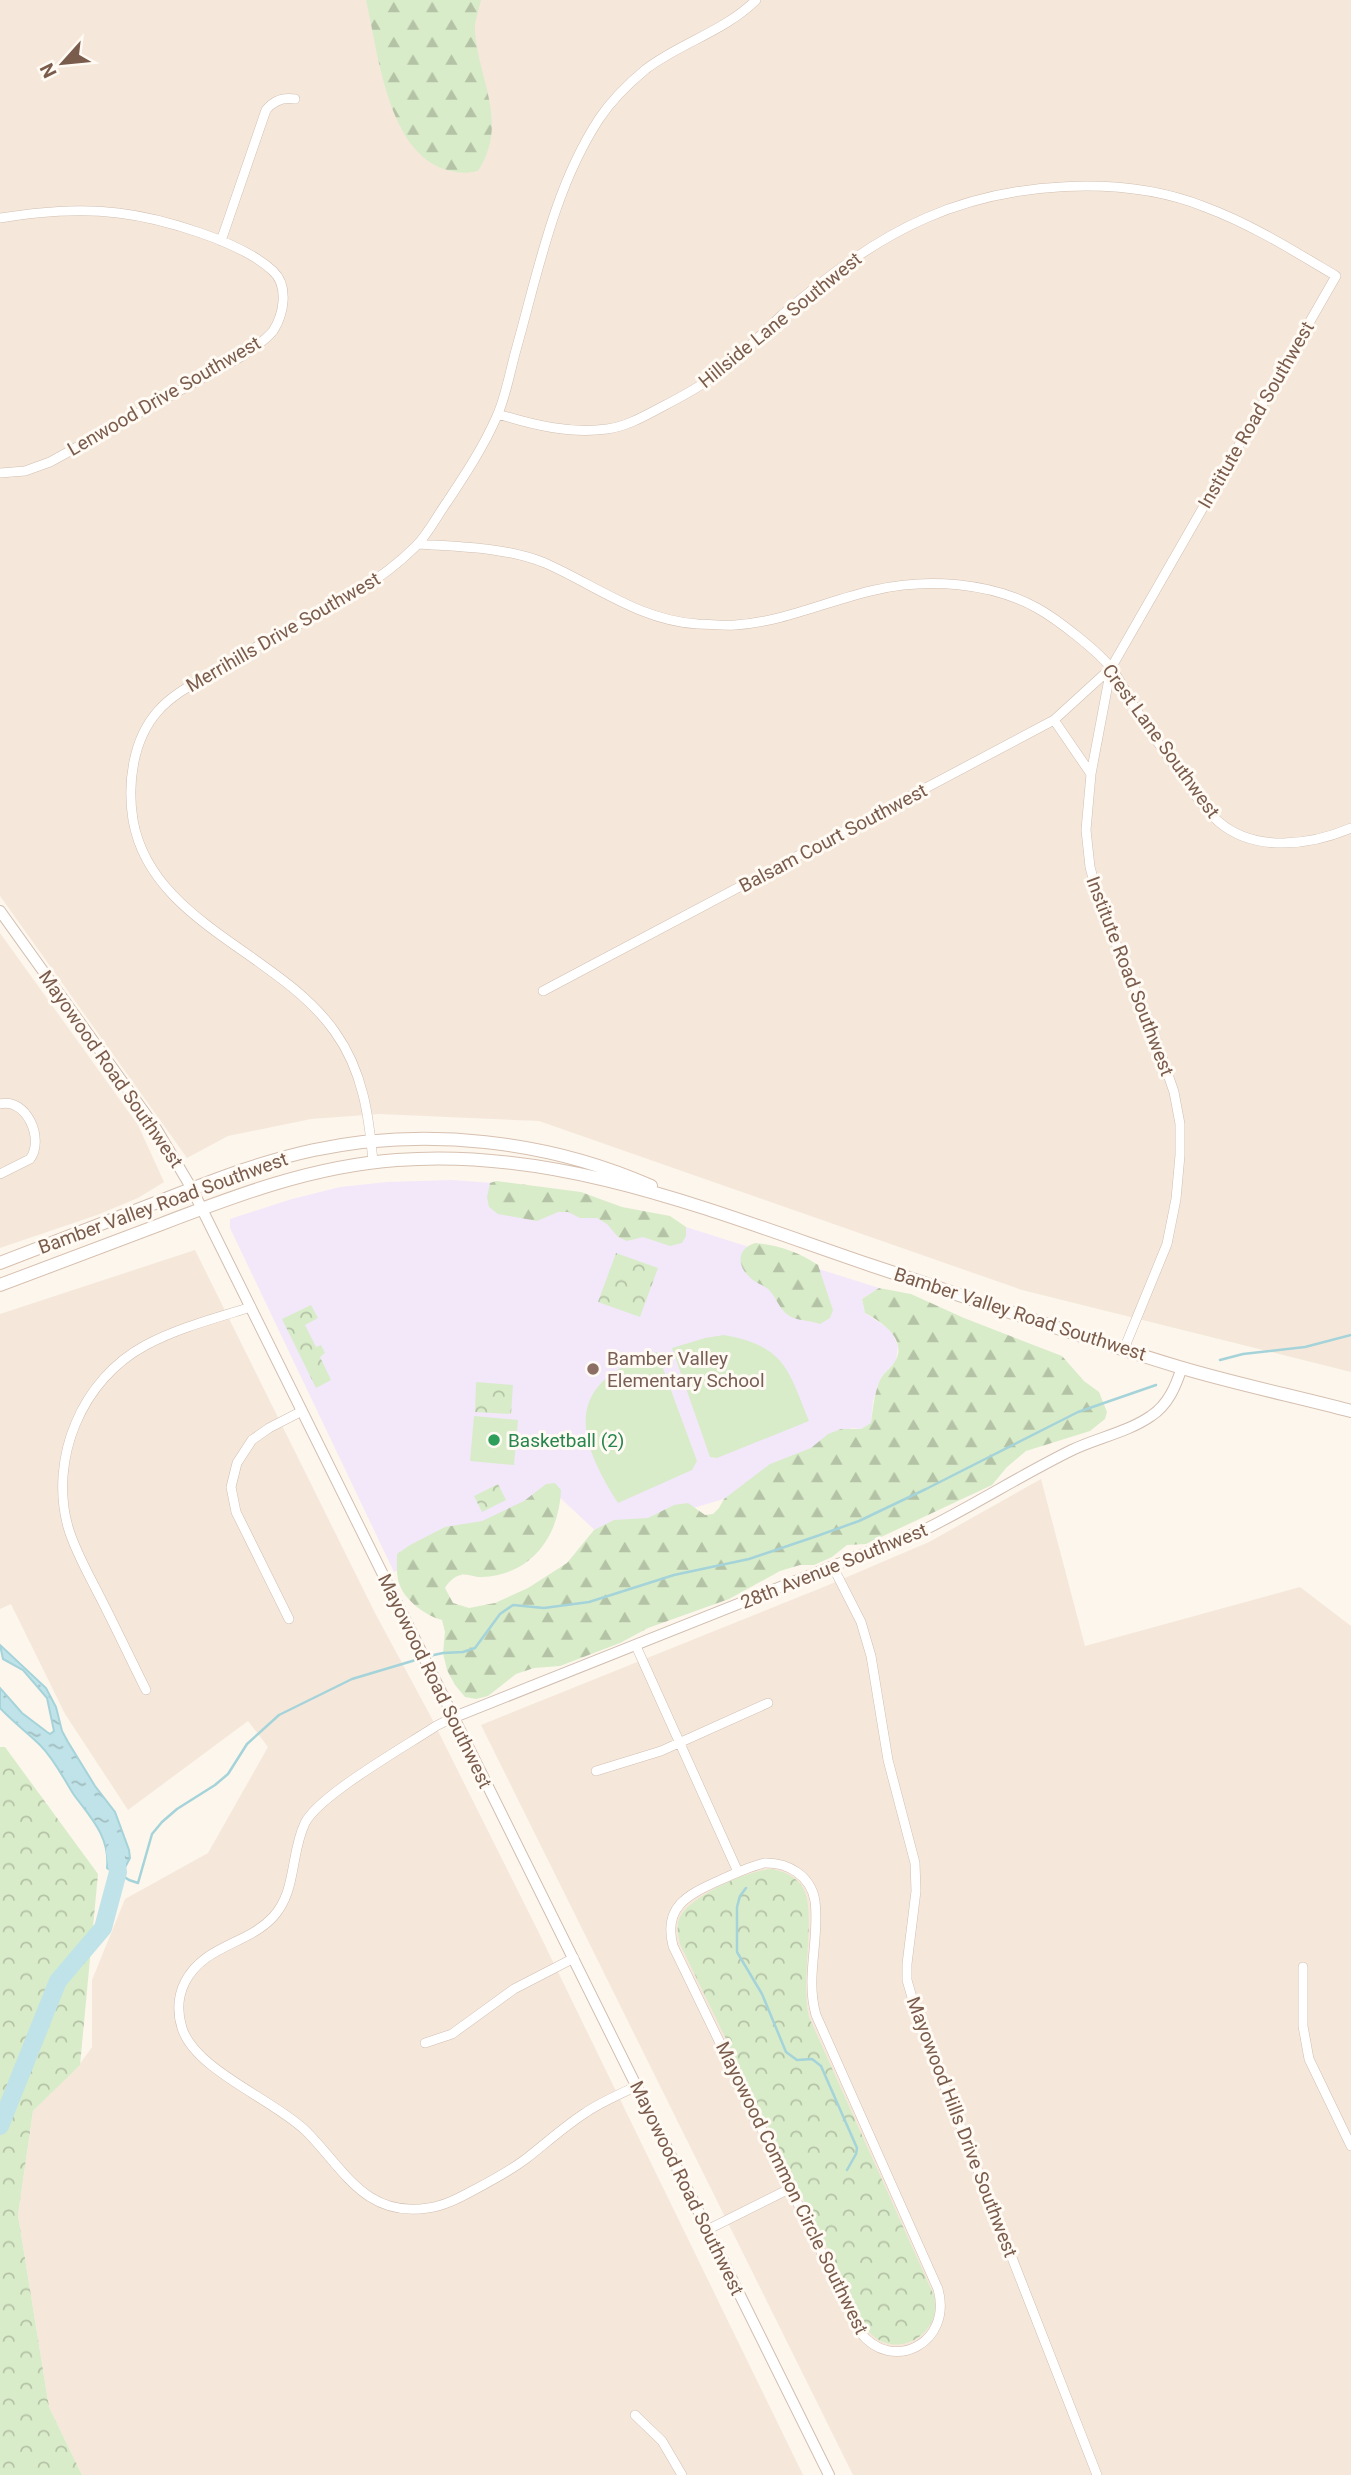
<svg xmlns="http://www.w3.org/2000/svg" width="1351" height="2475" viewBox="0 0 1351 2475" font-family="Roboto,sans-serif">
	<style>
		.residential { fill: #f5e8da }
		.education { fill: #f3e8fa }
		.grass { fill: #d8ecc9 }
		.forest { fill: url(#forest-firs) }
		.park { fill: url(#park-crowns) }
		.water { fill: url(#water-ripples); stroke: #a5d3da; stroke-width: 2 }
		.lines { fill: none; stroke-linecap: round; stroke-linejoin: round }
		.stream { stroke: #a5d3da; stroke-width: 2.5 }
		.river { stroke: #bfe3e8; stroke-width: 18 }
		.minor-casing { stroke: #d1beb0; stroke-width: 10 }
		.tertiary-casing { stroke: #d1beb0; stroke-width: 12 }
		.secondary-casing { stroke: #d6c0b0; stroke-width: 14 }
		.minor { stroke: #fff; stroke-width: 9 }
		.tertiary { stroke: #fff; stroke-width: 10 }
		.secondary { stroke: #fff; stroke-width: 12 }
		.education-dot { fill: #8d6e63; stroke: #fffaf3; stroke-width: 2.5 }
		.leisure-dot { fill: #2e9e5b; stroke: #fffaf3; stroke-width: 2.5 }
		.labels { text-anchor: middle; dominant-baseline: central; stroke-width: 6; stroke-linejoin: round; paint-order: stroke }
		.street-label { font-size: 19px; fill: #7a5c4d; stroke: #fffaf3 }
		.education-label { font-size: 19px; fill: #785e54; stroke: #fffaf3; text-anchor: start }
		.leisure-label { font-size: 19px; fill: #27864d; stroke: #fffaf3; text-anchor: start }
	</style>
	<defs>
		<pattern id="forest-firs" width="22" height="20" patternUnits="userSpaceOnUse" patternTransform="scale(1.75)"><rect width="22" height="20" fill="#d8ecc9"/><path d="M5 1l3.5 6h-7zM16 11l3.5 6h-7z" fill="#b4c2a5"/></pattern>
		<pattern id="park-crowns" width="20" height="18" patternUnits="userSpaceOnUse" patternTransform="scale(1.75)"><rect width="20" height="18" fill="#d8ecc9"/><path d="M2 6a3 3 0 1 1 6 0M12 15a3 3 0 1 1 6 0" fill="none" stroke="#b4c2a5"/></pattern>
		<pattern id="water-ripples" width="26" height="14" patternUnits="userSpaceOnUse" patternTransform="scale(1.75)"><rect width="26" height="14" fill="#bfe3e8"/><path d="M2 4q2-2 4 0t4 0M15 11q2-2 4 0t4 0" fill="none" stroke="#a0bbbe"/></pattern>
	</defs>
	<rect width="100%" height="100%" fill="#fdf6ec"/>
	<path class="residential" d="M0 0H370L458 31 472 0H1351V1372L1022 1290 539 1121 379 1114 311 1119 228 1136 187 1158 0 896Z
		M0 933 138 1125 164 1182 138 1198 97 1215 0 1248Z
		M195 1250 374 1611 430 1715 539 1933 803 2475H82L49 2407 18 2215 33 2111 79 2065 92 2047V1980L125 1899 208 1853 268 1747 248 1721 128 1810 65 1714 11 1604 0 1609V1314Z
		M1041 1479 1085 1646 1300 1587 1351 1626V2475H853L481 1725 826 1586 929 1542Z"/>
	<path class="education" d="M451 1180 508 1184 686 1227 879 1288 862 1299 865 1313 891 1330 898 1346 896 1361 881 1377 873 1401 871 1423 861 1429 851 1428 809 1473 601 1536 555 1493 394 1572 230 1228V1219L292 1199 340 1187 387 1182Z"/>
	<path class="grass" d="M724 1335C785 1346 788 1369 809 1421L717 1458 710 1457 672 1348 705 1338Z
		M657 1352 697 1461 692 1470 618 1503C589 1457 561 1402 622 1367 632 1360 645 1357 657 1352Z
		M474 1416 518 1420 514 1465 470 1461Z"/>
	<path class="forest" d="M366 0H481C479 10 474 22 475 32 479 81 509 123 478 171 465 174 459 173 447 170 387 153 378 51 366 0Z
		M496 1181 581 1192 622 1207 670 1216 686 1227V1236L682 1243 670 1246 643 1237 627 1241 618 1237 607 1224 597 1218H580L568 1212H558L537 1221 498 1214 489 1207 487 1197 490 1183Z
		M755 1243C778 1245 798 1252 818 1265L833 1310 830 1318 820 1324C810 1320 796 1321 788 1315 779 1309 776 1296 768 1289 763 1285 758 1284 753 1280 738 1269 734 1250 755 1243Z
		M879 1288 911 1294 964 1318 1062 1356 1084 1381 1099 1392 1107 1412 1105 1419 1090 1431 1026 1451 1007 1467 992 1485 866 1544 847 1545 832 1557 814 1565H800L780 1571 729 1599 648 1628 620 1643 560 1666 534 1668 516 1674 488 1696 476 1699 465 1697 455 1685 447 1670 443 1653 445 1632 442 1620C426 1616 404 1600 399 1583 396 1574 397 1564 397 1554L410 1545 445 1527 482 1521 524 1501 546 1484 555 1483 561 1490C559 1537 531 1575 482 1577 476 1578 467 1573 461 1575 454 1576 448 1583 445 1588L453 1603 469 1608 495 1603 528 1588 567 1563 594 1530 614 1520 648 1518 674 1505 688 1503 705 1515 713 1514 719 1508 724 1499 770 1464 811 1448 828 1434 841 1429H861L871 1423C873 1409 874 1394 880 1380 883 1373 890 1369 894 1363 909 1341 883 1322 865 1313L862 1299Z"/>
	<path class="park" d="M616 1253 658 1268 640 1317 598 1302Z
		M311 1305 318 1318 305 1325 316 1347 321 1345 325 1353 320 1357 331 1380 316 1388 282 1319Z
		M476 1382 513 1385 511 1414 475 1412Z
		M498 1484 506 1500 482 1512 474 1496Z
		M0 1747H5L98 1874 80 2065 33 2111 18 2215 49 2407 82 2475H0Z
		M772 1869C785 1872 796 1876 803 1888 817 1911 800 1982 809 2017L935 2298C941 2339 890 2362 866 2328L680 1944C678 1935 676 1925 680 1917 690 1896 749 1870 772 1869Z"/>
	<path class="water" d="M0 1645 46 1688 56 1707 62 1731 68 1742 95 1786 115 1812 129 1850 130 1858 120 1877 107 1868C110 1837 91 1818 74 1795 63 1778 55 1760 40 1745 27 1732 13 1722 0 1708V1688L22 1713 47 1732 50 1734 54 1731 47 1698 23 1670 3 1659Z"/>
	<g class="lines">
		<path class="stream" d="M1220 1360 1243 1354 1305 1347 1351 1335
			M429 1656 443 1653 463 1652 475 1648 500 1614 513 1605 544 1608 589 1602 674 1575 749 1559 817 1536 859 1521 926 1489 1078 1412 1156 1385
			M120 1874 129 1880 138 1883 152 1834 162 1822 177 1809 215 1785 228 1774 247 1744 279 1715 352 1679 419 1659
			M746 1888 740 1896 737 1907V1952L762 1994 786 2052 797 2060 812 2059 821 2066 857 2148 856 2154 847 2170"/>
		<path class="river" d="M0 2126 58 1981 103 1928 118 1872 115 1851"/>
		<g class="minor-casing">
			<path id="minor" d="M0 218C39 212 78 208 118 213 161 218 241 241 273 271 289 286 284 314 273 331 265 341 254 347 244 355L50 462 25 471 0 473
				M221 241 266 110C274 100 283 97 295 99
				M498 414C533 425 570 434 607 429 624 427 641 418 656 410 673 401 691 392 707 381 734 363 758 337 782 315 825 278 873 241 926 218 1008 182 1122 174 1205 207 1251 224 1294 251 1336 276L1111 668 1091 774 1086 830 1090 867 1101 908 1154 1034 1174 1092 1180 1124V1155L1176 1199 1167 1244 1124 1349
				M418 544C460 547 505 547 545 563 595 585 641 621 698 624 710 624 723 626 735 625 784 622 829 600 875 590 927 578 990 582 1037 608 1057 619 1098 651 1112 669 1122 683 1130 700 1139 714 1153 736 1167 756 1182 776 1193 792 1204 809 1219 822 1255 853 1311 845 1351 828
				M1054 720 1091 774
				M543 991 1054 720 1111 668
				M0 1104C26 1097 45 1139 30 1159L0 1174
				M373 1162C369 1116 363 1071 335 1032 279 952 151 923 133 820 127 783 133 739 158 711 171 696 191 685 208 675 275 631 358 604 416 546 428 534 437 516 447 502 465 475 484 446 497 416 506 396 510 371 516 350 538 272 554 188 599 119 611 101 629 83 646 69 680 43 725 31 756 0
				M833 1567 861 1622 871 1656 888 1760 915 1863 916 1891 907 1964V1980L917 2015 1097 2475
				M289 1619 236 1512 231 1487 237 1463 252 1440 269 1428 302 1411
				M636 1646 738 1872
				M146 1690C130 1658 115 1626 99 1595 88 1573 75 1551 68 1527 49 1458 82 1379 146 1345 178 1328 216 1318 251 1307
				M452 1718 436 1726C406 1746 319 1795 305 1823 290 1854 297 1891 273 1917 247 1945 204 1945 185 1982 178 1996 177 2012 182 2028 195 2070 273 2099 306 2131 344 2169 365 2218 428 2208 444 2206 459 2198 472 2191 491 2181 510 2171 527 2158 546 2143 565 2126 585 2113 601 2102 620 2094 637 2086
				M596 1771 661 1751 768 1703
				M764 1863C788 1862 811 1876 815 1901 820 1939 805 1977 816 2015L938 2289C953 2343 892 2374 860 2332L673 1946C663 1907 687 1895 718 1881 733 1874 748 1867 764 1863Z
				M1303 1967V2026L1309 2059 1351 2146
				M425 2043 452 2034 514 1989 574 1958
				M707 2230 791 2188
				M635 2415 662 2441 682 2475"/>
		</g>
		<g class="tertiary-casing">
			<path id="tertiary" d="M0 911 157 1130 192 1189 829 2475
				M452 1718 926 1529C976 1504 1023 1474 1072 1450 1097 1438 1128 1432 1151 1416 1168 1405 1176 1386 1182 1367"/>
		</g>
		<g class="secondary-casing">
			<path id="secondary" d="M0 1263C54 1242 109 1221 163 1200 212 1181 262 1161 314 1150 426 1127 547 1140 651 1186
				M0 1285C53 1265 106 1245 159 1225 237 1195 313 1166 397 1160 561 1147 717 1213 870 1265 973 1299 1076 1336 1179 1367 1236 1384 1294 1396 1351 1411"/>
		</g>
		<use href="#minor" class="minor"/>
		<use href="#tertiary" class="tertiary"/>
		<use href="#secondary" class="secondary"/>
	</g>
	<circle class="education-dot" cx="593" cy="1369" r="7"/>
	<circle class="leisure-dot" cx="494" cy="1440" r="7"/>
	<g class="labels">
		<g class="street-label">
			<text transform="translate(780 320) rotate(-39)">Hillside Lane Southwest</text>
			<text transform="translate(164 396) rotate(-30)">Lenwood Drive Southwest</text>
			<text transform="translate(1256 415) rotate(-60)">Institute Road Southwest</text>
			<text transform="translate(283 632) rotate(-30)">Merrihills Drive Southwest</text>
			<text transform="translate(1161 741) rotate(54)">Crest Lane Southwest</text>
			<text transform="translate(833 838) rotate(-28)">Balsam Court Southwest</text>
			<text transform="translate(1130 976) rotate(69)">Institute Road Southwest</text>
			<text transform="translate(111 1069) rotate(55)">Mayowood Road Southwest</text>
			<text transform="translate(163 1203) rotate(-20)">Bamber Valley Road Southwest</text>
			<text transform="translate(1020 1314) rotate(18)">Bamber Valley Road Southwest</text>
			<text transform="translate(834 1566) rotate(-22)">28th Avenue Southwest</text>
			<text transform="translate(435 1681) rotate(64)">Mayowood Road Southwest</text>
			<text transform="translate(962 2127) rotate(69)">Mayowood Hills Drive Southwest</text>
			<text transform="translate(687 2188) rotate(64)">Mayowood Road Southwest</text>
			<text transform="translate(792 2188) rotate(64)">Mayowood Common Circle Southwest</text>
		</g>
		<g class="education-label">
			<text x="607" y="1358">Bamber Valley<tspan x="607" dy="22">Elementary School</tspan></text>
		</g>
		<g class="leisure-label">
			<text x="508" y="1440">Basketball (2)</text>
		</g>
	</g>
	<g transform="translate(63 63) rotate(243)" stroke="#fffaf3" stroke-width="5" paint-order="stroke">
	<path d="M0-5L12 26L0 18L-12 26Z" fill="#7a5c4d"/>
	<text y="-10" font-size="19" font-weight="bold" text-anchor="middle" fill="#7a5c4d">N</text>
	</g>
</svg>
